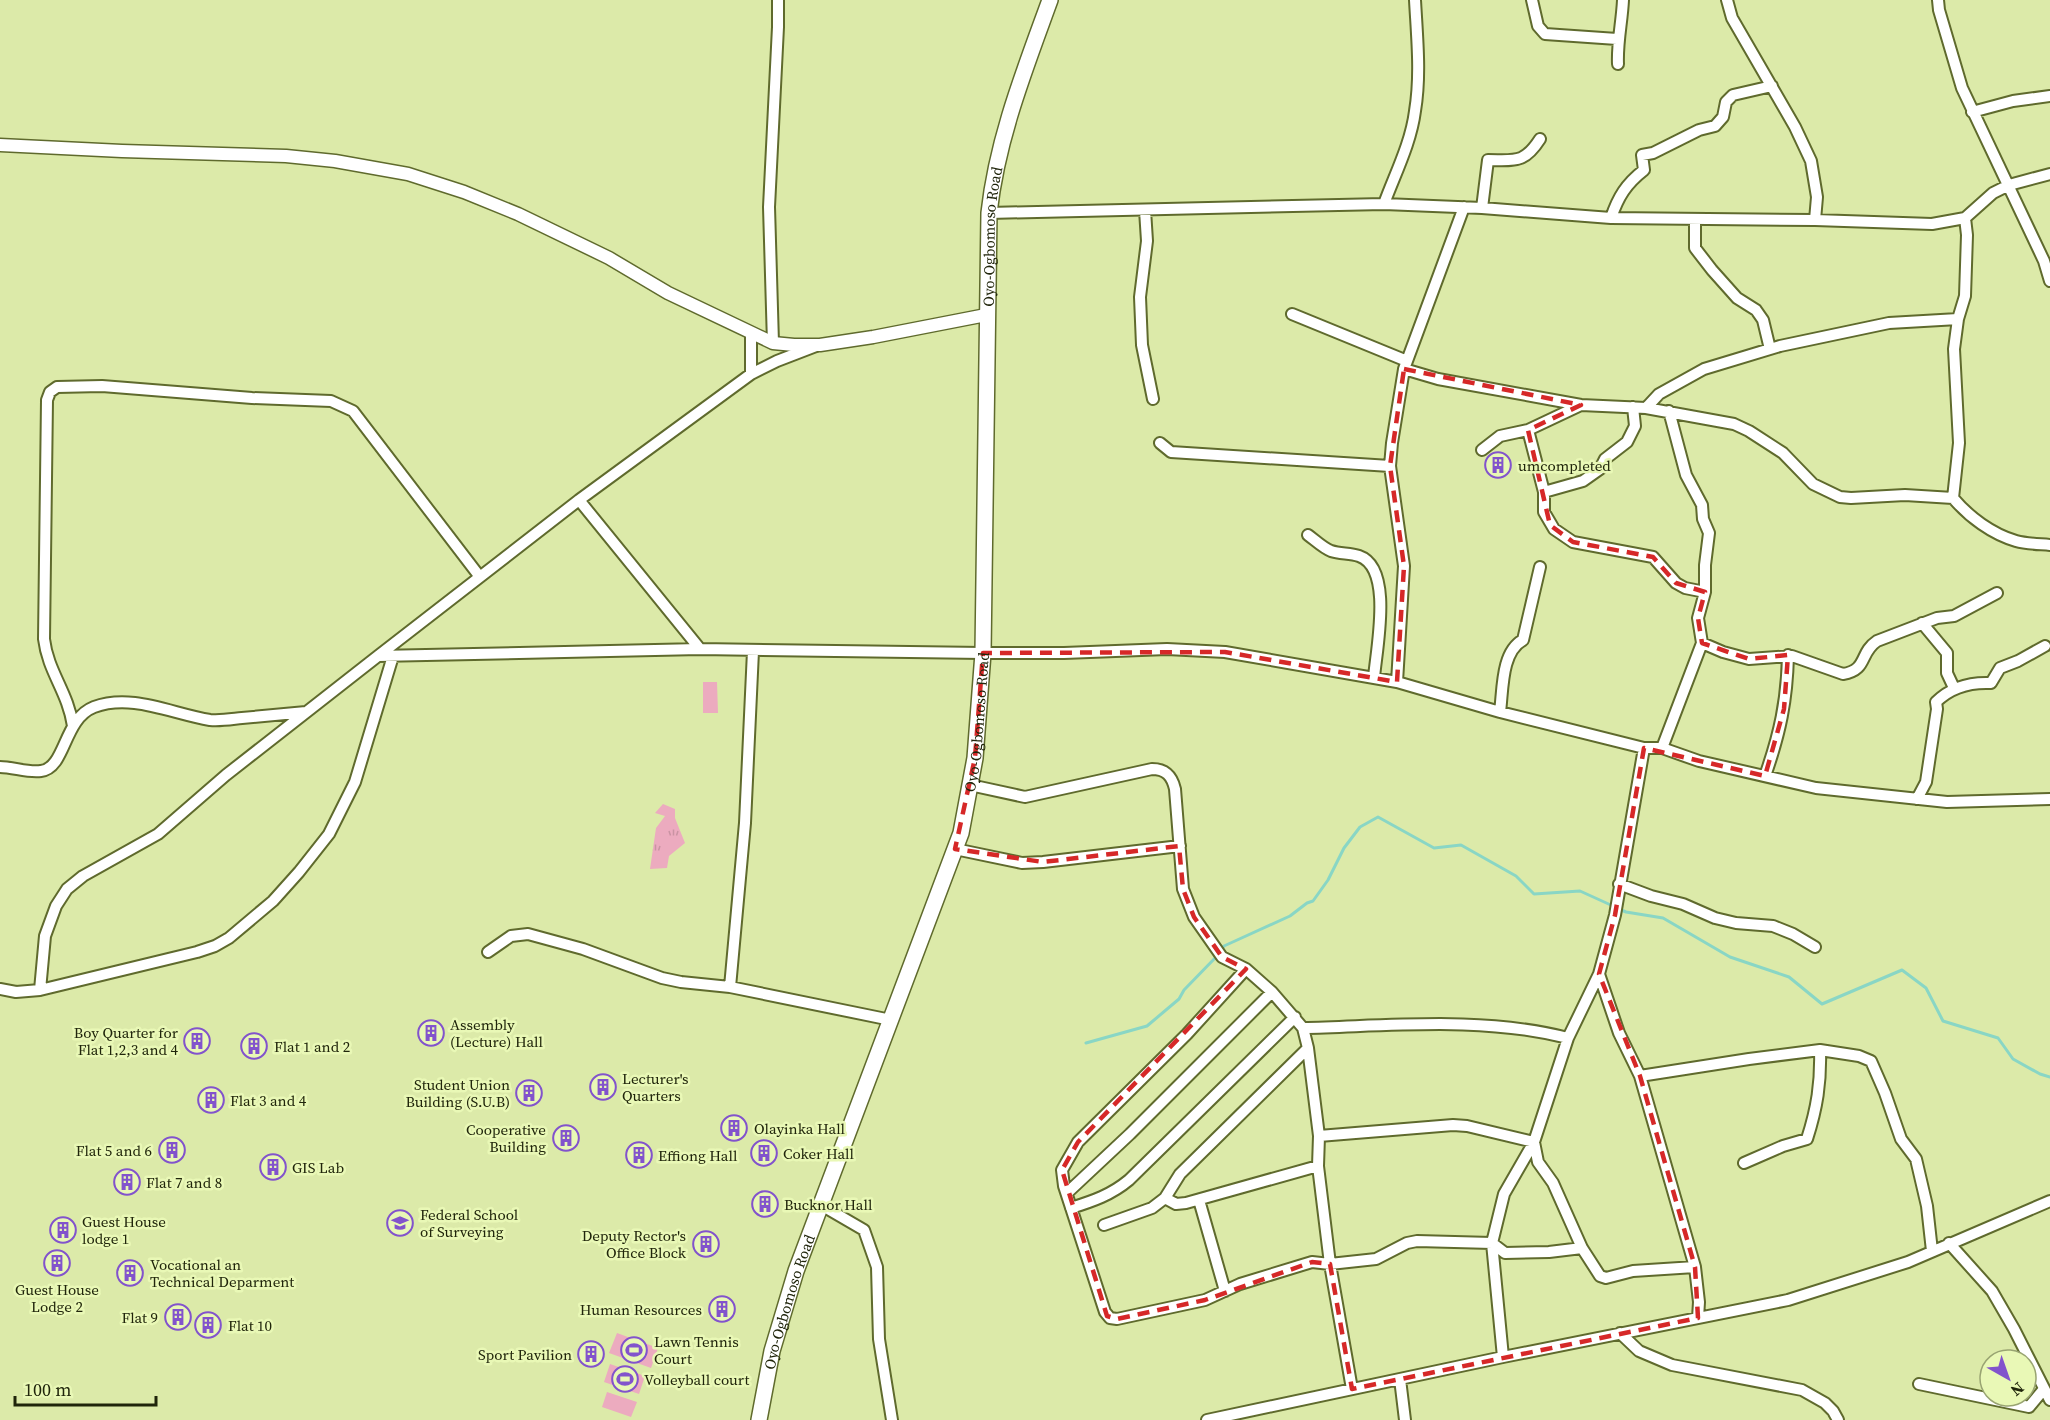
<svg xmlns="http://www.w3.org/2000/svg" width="2050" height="1420" viewBox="0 0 2050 1420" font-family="'Source Serif 4',serif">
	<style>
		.grass { fill: url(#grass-tufts) }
		.park { fill: #ecabbf }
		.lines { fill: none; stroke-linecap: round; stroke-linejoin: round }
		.stream { stroke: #89d6c5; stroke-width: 3 }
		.minor-casing { stroke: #5f6a2d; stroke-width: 14 }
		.major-casing { stroke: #5f6a2d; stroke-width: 15 }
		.highway-casing { stroke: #5f6a2d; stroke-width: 18 }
		.minor { stroke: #fff; stroke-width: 10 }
		.major { stroke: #fff; stroke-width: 12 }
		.highway { stroke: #fff; stroke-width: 15 }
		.marked { fill: none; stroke: #d62828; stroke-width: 4.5; stroke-dasharray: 12 8; stroke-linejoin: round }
		.labels { text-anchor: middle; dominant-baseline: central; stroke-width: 5; stroke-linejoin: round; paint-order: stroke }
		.street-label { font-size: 15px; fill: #20250b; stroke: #e9f8b6 }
		.poi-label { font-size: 15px; fill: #20250b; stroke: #e9f8b6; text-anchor: start }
	</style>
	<defs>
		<pattern id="grass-tufts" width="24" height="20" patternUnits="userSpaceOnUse" patternTransform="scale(1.5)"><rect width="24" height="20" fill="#ecabbf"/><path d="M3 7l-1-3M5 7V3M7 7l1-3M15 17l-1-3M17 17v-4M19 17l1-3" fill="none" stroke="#ca93a3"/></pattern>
	</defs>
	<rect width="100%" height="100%" fill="#dceaa9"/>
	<path class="grass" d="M663 804 675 809V818L685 843 669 856 667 868 650 869 656 828 665 816 655 813Z"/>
	<path class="park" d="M703 682H717L718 713H703Z
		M617 1333 658 1348 651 1368 609 1353Z
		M610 1364 645 1376 639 1394 604 1382Z
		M607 1392 637 1402 631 1417 602 1407Z"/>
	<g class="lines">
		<path class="stream" d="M1619 909 1626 912 1663 918 1730 957 1789 977 1822 1004 1902 970 1926 988 1943 1021 1998 1038 2013 1059 2040 1074 2050 1077
			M1221 950 1224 946 1290 916 1307 903 1313 901 1328 880 1344 848 1360 827 1378 817 1434 848 1461 845 1516 876 1534 894 1580 891 1613 906
			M1086 1043 1147 1026 1179 999 1184 990 1217 956"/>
		<g class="minor-casing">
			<path id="minor" d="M1532 0 1538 26 1545 34 1617 39
				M1727 0 1732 18 1795 127 1811 161 1817 197 1815 220
				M1938 0 1939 10 1962 88 2044 261 2050 281
				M1618 64C1617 42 1622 22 1623 0
				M1972 112 2013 101 2050 96
				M1384 204C1395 174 1411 143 1415 111 1421 75 1417 37 1415 0
				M1482 208 1488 160C1515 160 1524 164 1540 139
				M1145 210 1147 241 1140 297 1142 345 1153 399
				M989 213 1384 204 1482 208 1611 218 1815 220 1932 224 1965 218 1993 193 2009 185 2050 174
				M1611 218C1618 197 1626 184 1644 170L1642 155 1653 153 1699 130 1715 126 1723 117 1726 102 1733 95 1772 86
				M1965 218 1967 235 1965 296 1958 319 1954 349 1959 443 1953 498C1969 517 1992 534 2016 541 2027 544 2039 544 2050 545
				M1695 220V248L1712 270 1737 298 1756 310 1763 320 1770 349
				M1292 314 1407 361
				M773 343 769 207 778 27V0
				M1404 369 1438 379 1581 405 1646 408 1734 424 1749 431 1783 453 1813 484 1840 497 1851 498 1905 495 1953 498
				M751 374V333
				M1646 408 1659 394 1704 369 1780 346 1889 323 1958 319
				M1528 430 1544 492V512L1554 529 1573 542 1653 557 1676 583 1685 588 1705 592
				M1160 443 1171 452 1390 466
				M1482 450 1500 436 1528 430 1581 405
				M1544 492 1583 481 1600 469 1605 459 1627 442 1635 426 1633 407
				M579 500 700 649
				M1308 535C1315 540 1323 548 1331 551 1340 554 1350 553 1359 556 1394 568 1376 650 1374 678
				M1922 623 1947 653V673L1954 688
				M1702 643 1723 652 1749 659 1792 656 1843 674C1868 670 1859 653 1877 641L1937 618 1954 616 1997 593
				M378 656 700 649 983 653H1064L1167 649 1225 652 1397 682 1500 712 1644 748H1662L1699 761 1816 788 1947 802 2050 799
				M1397 682 1404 566 1390 466 1392 443 1404 369 1464 207
				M1500 712C1503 690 1501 652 1523 640L1540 567
				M73 726C68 692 48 672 44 639L47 400 50 392 57 387 102 386 252 398 331 401 353 411 480 577
				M1662 748 1702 643 1698 618 1705 592V565L1709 533 1703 519 1702 505 1686 475 1669 411
				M0 767C13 767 28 773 41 771 66 768 63 719 94 707 132 693 172 714 210 720 221 721 232 719 242 718 263 716 284 714 306 712
				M1765 776C1780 733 1787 701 1788 655
				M970 785 1025 797 1152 769C1166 769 1172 776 1175 789L1183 889 1194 917 1222 957 1246 969 1272 992 1303 1028 1308 1048 1319 1136 1318 1166 1330 1264 1352 1389
				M1917 799 1926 782 1937 709 1936 702C1951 687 1970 682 1991 683L2000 668 2018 661 2045 646
				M955 849 1022 863 1043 862 1180 846
				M1619 884 1651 896 1683 904 1715 918 1736 923 1773 926 1793 934 1815 947
				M488 952 511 936 528 934 583 949 662 978 681 982 730 987 891 1020
				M1246 969 1187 1034 1078 1142 1062 1170 1064 1186 1105 1312 1110 1318 1117 1319 1205 1300 1240 1284 1312 1262 1330 1264 1376 1259 1407 1243 1417 1241 1492 1243 1505 1253 1549 1252 1582 1248
				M1599 974 1619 1033 1640 1076 1695 1267 1699 1302 1698 1318
				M730 987 745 823 753 651
				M0 989 16 992 40 990 197 952 215 946 229 938 273 901 299 872 329 834 355 782 393 656
				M40 990 45 936 56 906 67 889 83 876 158 834 226 775 378 656 579 500 751 374 777 361 816 346
				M1303 1028C1391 1026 1482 1016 1568 1038
				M1640 1076 1749 1059 1820 1050 1859 1056 1871 1061 1885 1093 1901 1139 1916 1159 1927 1206 1932 1251
				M1319 1136 1453 1125 1467 1126 1534 1142 1538 1162 1553 1183 1582 1248 1600 1276 1606 1278 1633 1271 1695 1267
				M1744 1163 1783 1146 1807 1139C1817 1108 1821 1083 1820 1050
				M1067 1193 1130 1134 1272 992
				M1165 1198 1176 1204 1186 1203 1318 1166
				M1199 1200 1225 1291
				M821 1205 864 1230 877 1267 879 1339 892 1420
				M1071 1208C1093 1201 1111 1195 1129 1180L1295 1017
				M1104 1225 1152 1208 1165 1198 1180 1174 1308 1048
				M1949 1243 1992 1291 2014 1329 2050 1400
				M1620 1333 1639 1351 1672 1365 1802 1390 1825 1403 1833 1411 1838 1420
				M1503 1357 1492 1243 1504 1194 1534 1142 1568 1038 1599 974 1615 915 1644 748
				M1400 1379 1405 1420
				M1919 1384 2029 1407 2044 1389
				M1207 1420 1503 1357 1788 1300 1908 1262 2050 1201"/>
		</g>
		<g class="major-casing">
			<path id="major" d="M0 145 122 151 286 156 335 161 408 174 464 192 518 214 609 258 668 293 773 343 794 345H820L873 337 986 315"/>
		</g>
		<g class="highway-casing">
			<g id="highway">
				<path id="s1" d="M759 1420 772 1351 796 1271 961 833 975 758 983 653 989 213C997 139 1025 69 1050 0"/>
			</g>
		</g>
		<use href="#minor" class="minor"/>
		<use href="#major" class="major"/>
		<use href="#highway" class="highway"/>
	</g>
	<path class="marked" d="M1404 369 1581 405 1528 430 1550 525 1573 542 1653 557 1676 583 1705 592 1698 618 1702 643 1749 659 1788 655 1784 709 1765 776 1644 748 1615 915 1599 974 1640 1076 1695 1267 1698 1318 1352 1389 1330 1264 1312 1262 1205 1300 1117 1319 1107 1316 1062 1170 1078 1142 1246 969 1222 957 1194 917 1183 889 1179 846 1043 862 955 849 975 758 983 653 1225 652 1397 682 1404 566 1390 466Z"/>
	<defs>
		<g id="building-ring" transform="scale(1.35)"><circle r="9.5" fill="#e9f8b6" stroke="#8253cc" stroke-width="1.5"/><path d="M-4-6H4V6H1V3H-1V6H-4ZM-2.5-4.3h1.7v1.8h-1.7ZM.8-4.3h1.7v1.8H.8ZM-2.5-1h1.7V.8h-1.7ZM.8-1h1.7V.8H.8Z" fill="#8253cc"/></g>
		<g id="school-ring" transform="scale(1.35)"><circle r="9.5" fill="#e9f8b6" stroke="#8253cc" stroke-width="1.5"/><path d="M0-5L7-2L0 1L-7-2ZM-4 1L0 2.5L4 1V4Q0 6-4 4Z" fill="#8253cc"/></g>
		<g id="stadium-ring" transform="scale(1.35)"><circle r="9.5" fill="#e9f8b6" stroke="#8253cc" stroke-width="1.5"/><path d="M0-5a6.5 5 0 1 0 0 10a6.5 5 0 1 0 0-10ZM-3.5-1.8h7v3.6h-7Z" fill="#8253cc"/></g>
	</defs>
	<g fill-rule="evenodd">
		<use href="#building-ring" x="1498" y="465"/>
		<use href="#building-ring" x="431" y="1033"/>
		<use href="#building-ring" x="197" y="1041"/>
		<use href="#building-ring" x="254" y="1046"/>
		<use href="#building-ring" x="603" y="1087"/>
		<use href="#building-ring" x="529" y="1093"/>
		<use href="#building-ring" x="211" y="1100"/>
		<use href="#building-ring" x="734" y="1128"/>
		<use href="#building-ring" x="566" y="1138"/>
		<use href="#building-ring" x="172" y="1150"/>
		<use href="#building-ring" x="764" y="1153"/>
		<use href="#building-ring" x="639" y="1155"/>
		<use href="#building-ring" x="273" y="1167"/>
		<use href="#building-ring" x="127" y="1182"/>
		<use href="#building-ring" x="765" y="1204"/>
		<use href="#school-ring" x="400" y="1223"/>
		<use href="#building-ring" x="63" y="1230"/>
		<use href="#building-ring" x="706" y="1244"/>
		<use href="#building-ring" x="57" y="1263"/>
		<use href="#building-ring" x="130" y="1273"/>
		<use href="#building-ring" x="722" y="1309"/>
		<use href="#building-ring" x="178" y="1317"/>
		<use href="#building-ring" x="208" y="1325"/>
		<use href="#stadium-ring" x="634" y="1350"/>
		<use href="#building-ring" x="591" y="1354"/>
		<use href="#stadium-ring" x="625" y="1379"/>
	</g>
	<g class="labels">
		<g class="street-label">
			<text stroke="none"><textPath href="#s1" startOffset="1220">Oyo-Ogbomoso Road</textPath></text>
			<text stroke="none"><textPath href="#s1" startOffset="734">Oyo-Ogbomoso Road</textPath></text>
			<text stroke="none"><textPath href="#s1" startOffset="122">Oyo-Ogbomoso Road</textPath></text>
		</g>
		<g class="poi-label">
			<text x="1518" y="465">umcompleted</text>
			<text x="450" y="1024">Assembly<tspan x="450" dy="17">(Lecture) Hall</tspan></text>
			<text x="178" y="1032" text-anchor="end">Boy Quarter for<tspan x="178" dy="17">Flat 1,2,3 and 4</tspan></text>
			<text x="274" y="1046">Flat 1 and 2</text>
			<text x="622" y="1078">Lecturer's<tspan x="622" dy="17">Quarters</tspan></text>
			<text x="510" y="1084" text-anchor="end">Student Union<tspan x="510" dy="17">Building (S.U.B)</tspan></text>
			<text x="230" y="1100">Flat 3 and 4</text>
			<text x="754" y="1128">Olayinka Hall</text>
			<text x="546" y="1129" text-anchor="end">Cooperative<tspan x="546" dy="17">Building</tspan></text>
			<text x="152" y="1150" text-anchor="end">Flat 5 and 6</text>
			<text x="783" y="1153">Coker Hall</text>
			<text x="658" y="1155">Effiong Hall</text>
			<text x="292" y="1167">GIS Lab</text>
			<text x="146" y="1182">Flat 7 and 8</text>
			<text x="784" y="1204">Bucknor Hall</text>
			<text x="420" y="1214">Federal School<tspan x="420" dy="17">of Surveying</tspan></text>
			<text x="82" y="1221">Guest House<tspan x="82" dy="17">lodge 1</tspan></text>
			<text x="686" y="1235" text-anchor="end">Deputy Rector's<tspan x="686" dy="17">Office Block</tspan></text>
			<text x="150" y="1264">Vocational an<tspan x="150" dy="17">Technical Deparment</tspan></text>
			<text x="57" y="1289" text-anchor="middle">Guest House<tspan x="57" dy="17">Lodge 2</tspan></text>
			<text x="702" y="1309" text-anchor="end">Human Resources</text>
			<text x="158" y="1317" text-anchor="end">Flat 9</text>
			<text x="228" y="1325">Flat 10</text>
			<text x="654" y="1341">Lawn Tennis<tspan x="654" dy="17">Court</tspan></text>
			<text x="572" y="1354" text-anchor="end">Sport Pavilion</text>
			<text x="644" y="1379">Volleyball court</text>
		</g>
	</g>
	<g transform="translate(2008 1378) rotate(140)"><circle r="28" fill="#e9f8b6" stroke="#99a472" stroke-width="1.5"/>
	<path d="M0-4.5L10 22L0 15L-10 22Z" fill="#8253cc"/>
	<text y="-9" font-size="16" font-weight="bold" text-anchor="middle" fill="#20250b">N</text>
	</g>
	<path d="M15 1396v9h141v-9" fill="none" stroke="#20250b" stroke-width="3"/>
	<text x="24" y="1396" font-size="18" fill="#20250b" stroke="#e9f8b6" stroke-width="4.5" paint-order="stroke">100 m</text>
</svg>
